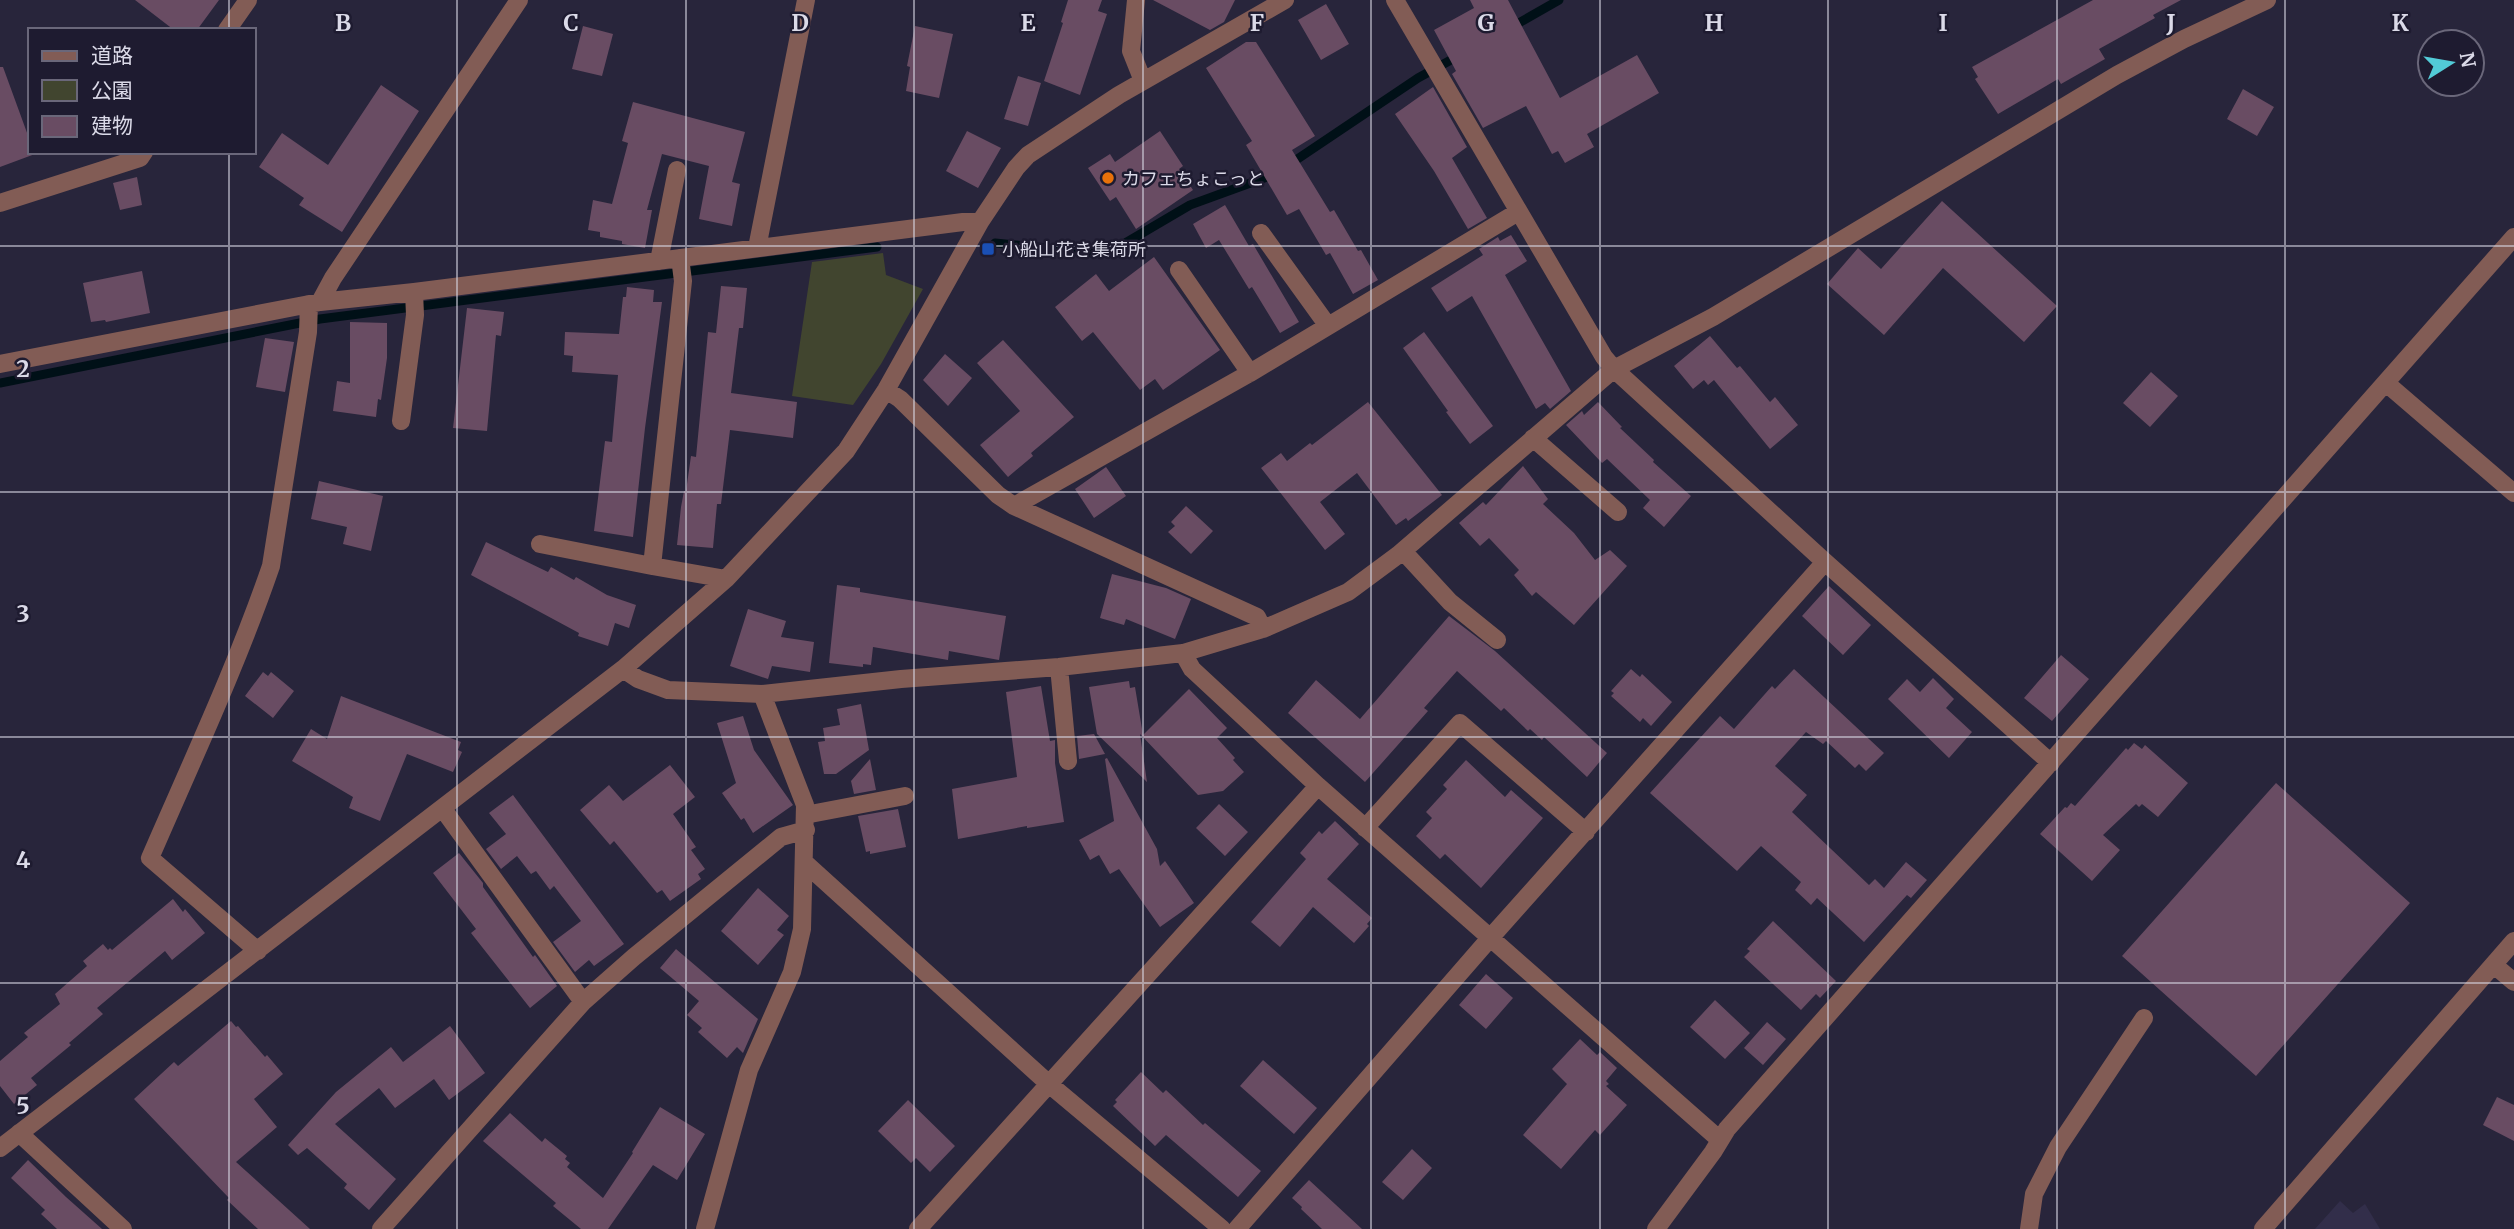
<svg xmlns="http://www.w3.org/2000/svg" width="2514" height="1229" viewBox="0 0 2514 1229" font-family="Merriweather,'Noto Sans JP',serif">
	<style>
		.built { fill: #322e4a }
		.green { fill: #41452f }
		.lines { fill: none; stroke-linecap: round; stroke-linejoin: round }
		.stream { stroke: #001017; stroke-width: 9 }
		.building { fill: #694c63 }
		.minor { stroke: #825c55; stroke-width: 18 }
		.grid { fill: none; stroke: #dbdae8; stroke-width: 2; stroke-opacity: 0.55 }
		.food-dot { fill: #e8710a; stroke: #1e1b30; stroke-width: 2.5 }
		.transit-dot { fill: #1a4fb4; stroke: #1e1b30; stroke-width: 2.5 }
		.labels { text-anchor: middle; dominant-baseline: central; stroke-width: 5; stroke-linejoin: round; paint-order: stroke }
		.poi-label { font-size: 18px; fill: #dbdae8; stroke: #1e1b30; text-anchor: start }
		.grid-label { font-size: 23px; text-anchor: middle; font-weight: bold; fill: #dbdae8; stroke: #1e1b30; stroke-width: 5; stroke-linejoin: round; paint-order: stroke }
	</style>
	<rect width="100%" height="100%" fill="#28253b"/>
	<path class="built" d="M2340 1201 2353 1213 2365 1204 2380 1229H2315Z"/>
	<path class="green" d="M883 253 886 275 923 289 881 364 853 405 792 396 812 262Z"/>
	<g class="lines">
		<path class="stream" d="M1510 28 1559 0
			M1290 164 1418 78 1460 55
			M995 243 1094 253 1110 252 1190 205 1275 174
			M0 383 320 319 877 247"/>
	</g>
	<path class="building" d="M135 0H219L197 30H174Z
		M1068 0H1102L1098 11 1107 14 1080 95 1044 81 1063 23 1061 22Z
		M1153 0H1235L1224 22 1210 30Z
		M1470 0H1508L1560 98 1637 55 1659 93 1587 134 1594 147 1565 163 1558 151 1552 154 1526 106 1483 128 1452 74 1456 71 1434 30 1474 8Z
		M2093 0H2181L2153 15 2155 18 2099 49 2105 59 2061 84 2058 79 1998 114 1975 79 1978 77 1972 67Z
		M1326 4 1349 44 1321 60 1298 20Z
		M583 26 613 34 602 76 572 69Z
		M915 26 953 34 939 98 906 91 910 67 907 66Z
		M1246 42H1256L1315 136 1292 150 1330 212 1334 210 1358 251 1361 250 1378 280 1353 294 1330 253 1326 255 1299 209 1287 215 1246 145 1252 141 1206 68Z
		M0 67H3L30 141V152L35 154 0 167Z
		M1018 76 1041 83 1028 126 1004 119Z
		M381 85 419 111 342 232 299 205 304 198 259 167 282 133 328 165Z
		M1433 87 1467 147 1452 158 1487 218 1468 229 1434 171 1395 114Z
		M2243 89 2274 107 2257 136 2227 119Z
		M633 102 745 132 732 182 740 184 732 226 699 219 709 166 662 154 647 210H652L645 248 622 244V241L600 237V232L588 230 593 200 612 204 628 143 622 141Z
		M967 131 1001 148 978 188 946 171Z
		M1160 131 1183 166 1179 169 1193 190 1136 229 1116 197 1110 201 1088 168 1110 154 1115 162Z
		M137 177 142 205 120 210 113 183Z
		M1942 201 2057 306 2024 342 1943 268 1884 335 1827 284 1858 248 1881 269Z
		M1225 205 1249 246 1253 244 1299 322 1280 333 1252 287 1249 289 1219 240 1206 248 1193 224Z
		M1511 235 1527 261 1505 275 1571 391 1550 409 1545 403 1536 409 1472 296 1447 312 1431 288 1483 255 1479 249 1498 237 1500 241Z
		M1154 257 1220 350 1163 390 1155 379 1140 390 1093 332 1082 341 1055 307 1096 274 1109 291Z
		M142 271 150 313 106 322 105 320 91 322 83 283Z
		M721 286 747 288 743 328H739L731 393 797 402 793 438 730 430 721 504H717L713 548 677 545 681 507 684 491H686L691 456 696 457 708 332 716 333Z
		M627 287 654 290 653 302H662L645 428 633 537 594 531 605 441 612 442 618 375 572 372 573 356 564 355 565 332 619 334 623 297H626Z
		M467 308 504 312 501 336 496 335 487 431 453 428Z
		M350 322 387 323V358L381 400 378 399 376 417 333 411 337 381 350 383Z
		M1424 332 1493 426 1470 444 1446 412 1448 411 1403 348Z
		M1710 336 1737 368 1740 366 1770 402 1775 397 1798 425 1770 449 1714 380 1708 385 1704 380 1693 389 1674 366Z
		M265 338 294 342 285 392 256 387Z
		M1003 340 1074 417 1031 453 1033 456 1008 477 980 445 1020 411 977 363Z
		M945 354 972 378 948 406 923 380Z
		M2151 372 2178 396 2150 427 2123 403Z
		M1368 402 1442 495 1408 521 1406 518 1396 525 1357 473 1320 502 1345 534 1325 550 1261 468 1281 453 1287 461 1310 443 1312 445Z
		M1598 402 1622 427 1620 428 1654 460 1653 462 1691 496 1664 527 1643 508 1650 500 1607 459 1602 463 1566 425 1582 411 1584 415Z
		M1523 466 1548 499 1543 504 1574 533 1595 560 1610 550 1627 566 1574 625 1536 592 1532 596 1514 575 1519 570 1489 538 1480 546 1459 523 1483 502 1486 505Z
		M1106 467 1126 496 1094 518 1075 489Z
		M319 481 383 496 371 551 343 544 347 527 311 519Z
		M1186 506 1213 531 1191 554 1168 532 1175 526 1171 522Z
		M486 542 548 572 551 567 574 580 576 577 607 595 636 605 629 628 615 623 608 646 578 636 579 633 471 575Z
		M1112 574 1166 588 1191 599 1175 639 1126 619 1124 625 1100 618Z
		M837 585 860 588V592L1006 616 999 660 949 651 948 660 873 647 871 665 863 664V667L829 663Z
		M1829 586 1871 625 1843 655 1802 616Z
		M748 609 786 621 781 637 814 642 810 672 772 666 768 679 730 666Z
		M1449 616 1495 651 1607 753 1587 777 1544 737 1542 740 1530 729 1528 731 1504 708 1501 711 1457 671 1424 708 1428 711 1365 782 1288 713 1316 680 1360 719Z
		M2061 655 2089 679 2052 721 2024 698Z
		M1631 669 1640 677 1642 674 1672 702 1651 726 1643 718 1640 722 1611 696 1614 693 1611 691Z
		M1794 669 1884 753 1866 771 1859 764 1855 768 1826 741 1823 744 1806 732 1775 766 1807 795 1792 812 1869 885 1875 879 1884 888 1906 862 1927 880 1911 898 1907 895 1864 942 1817 898 1811 905 1795 890 1801 882 1761 846 1737 871 1650 793 1720 716 1734 729 1772 686 1775 689Z
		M263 672 268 676 271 672 294 691 273 718 245 696Z
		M1933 678 1954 699 1946 708 1972 732 1949 758 1888 699 1907 679 1920 692Z
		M1129 681 1130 688 1135 687 1143 735 1189 689 1227 728 1217 738 1235 758 1233 760 1244 772 1223 791 1198 795 1140 734 1147 782 1097 734 1089 687Z
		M1041 686 1050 741 1055 740V763L1064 822 1027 828V826L958 839 952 789 1017 777 1006 692Z
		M341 696 461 742 458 750 462 752 453 772 407 754 380 821 349 808 353 797 292 761 311 729 327 739Z
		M861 704 869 750 836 774H824L818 742 825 741 823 728 840 725 837 709Z
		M743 716 754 750 793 805 753 833 744 818 741 820 722 793 736 783 717 723Z
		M1094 734 1105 754 1079 759 1077 736Z
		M2134 743 2142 749 2145 745 2188 783 2158 817 2142 804 2139 807 2136 804 2103 835 2120 850 2092 881 2040 834 2065 807 2067 808 2071 803 2075 806 2126 748 2128 750Z
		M1107 758 1157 849 1160 866 1165 861 1194 903 1160 927 1119 869 1110 874 1099 855 1090 860 1079 840 1114 821 1105 759Z
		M870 759 876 790 854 794 851 781Z
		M1466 760 1505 797 1511 790 1543 818 1481 888 1445 854 1440 859 1416 836 1432 818 1426 812 1447 789 1443 785Z
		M670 765 695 797 673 814 696 847 691 850 705 869 698 874 701 879 670 901 662 890 657 893 614 841 610 845 580 810 609 785 623 801Z
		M2276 783 2410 903 2256 1076 2122 956Z
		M513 795 624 944 594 966 589 960 575 972 553 942 581 921 554 886 550 890 536 871 531 874 517 856 501 869 486 849 506 834 489 813Z
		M1219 804 1248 832 1225 856 1196 828Z
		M898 809 906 847 870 854V851L866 852 858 816Z
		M1335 821 1359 844 1327 879 1372 918 1367 924 1369 926 1354 943 1313 907 1280 947 1251 922 1306 859 1300 853 1319 831 1322 834Z
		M459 853 483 883V887L533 957 535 955 557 986 530 1008 471 933 476 929 433 873Z
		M758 888 789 916 777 930 784 935 758 965 721 931Z
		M173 899 183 912 185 909 205 933 172 960 165 951 97 1008 103 1014 69 1043 71 1045 31 1078 37 1085 14 1104 0 1086V1061L28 1037 24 1033 60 1004 55 994 87 966 83 961 103 944 108 950 110 948 112 950Z
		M1773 921 1836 981 1820 998 1816 994 1801 1010 1744 957 1750 951 1747 949Z
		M676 949 758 1019 743 1053 737 1047 727 1058 698 1032 702 1028 687 1015 699 1001 660 968Z
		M1486 974 1513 998 1486 1029 1459 1005Z
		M1715 1000 1750 1033 1725 1059 1690 1027Z
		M231 1021 236 1027 238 1026 265 1057 267 1055 283 1074 254 1099 277 1127 236 1162 310 1229H258L227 1200 229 1198 134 1099 174 1062 178 1066Z
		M1767 1022 1786 1039 1763 1065 1744 1048Z
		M450 1026 485 1073 449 1100 434 1079 395 1108 379 1088 335 1124 396 1179 369 1210 344 1188 347 1184 307 1148 298 1155 288 1145 336 1092 391 1047 403 1062Z
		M1580 1039 1597 1055 1600 1052 1617 1068 1606 1081 1609 1084 1606 1086 1627 1105 1600 1135 1595 1130 1561 1169 1523 1135 1567 1084 1552 1069Z
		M1263 1060 1317 1108 1294 1134 1240 1086Z
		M1141 1072 1163 1093 1166 1090 1203 1125 1205 1123 1261 1171 1238 1197 1166 1135 1155 1146 1113 1106 1117 1102 1115 1100Z
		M2497 1097 2514 1105V1141L2483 1125Z
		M908 1100 955 1146 930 1172 916 1158 911 1163 878 1131Z
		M660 1107 705 1134 677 1180 653 1165 608 1229H581L553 1206 556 1203 483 1141 510 1113 542 1142 545 1138 567 1156 565 1159 570 1163 567 1167 603 1198 633 1153 632 1152Z
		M1412 1149 1432 1168 1403 1200 1382 1182Z
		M28 1160 66 1197 102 1229H57L41 1214 45 1210 11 1178Z
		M1309 1180 1362 1229H1322L1301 1209 1302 1207 1292 1198Z"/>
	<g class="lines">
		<path class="minor" d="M1136 0 1131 51 1143 81
			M1395 0 1604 357 1614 369 1825 562 2051 763
			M227 30 248 0
			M0 203 140 158 144 152
			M1261 233 1328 326
			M757 248 806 0
			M680 258 683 281 652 566 726 579
			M659 261 677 170
			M1179 270 1250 373
			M320 302 333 278 519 0
			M0 364 320 302 414 292 963 222H980
			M2386 383 2514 493
			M886 390 900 399 998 495 1014 506 1257 617 1263 629
			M401 421 415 315 414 292
			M1533 438 1618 512
			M1014 506 1250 373 1518 212
			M540 544 652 566
			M1403 551 1450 602 1497 640
			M1183 653 1192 669 1318 786 1720 1140
			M1059 667 1068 761
			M623 669 638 679 668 690 762 694 901 679 1059 667 1183 653 1263 629 1348 592 1398 555 1614 369 1713 317 2117 75 2184 39 2267 0
			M443 809 583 1002
			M805 815 905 796
			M1365 828 1460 723 1586 832
			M805 863 1049 1084 1222 1229
			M258 951 150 858C192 761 237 665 271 566L308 332 309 304
			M2494 965 2514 982
			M19 1133 123 1229
			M0 1148 623 669 726 579 846 451 886 390 980 222 1016 168 1028 155 1119 95 1285 0
			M381 1229 583 1002 634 957 781 837 806 830
			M705 1229 749 1070 792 972 802 929 805 805 762 694
			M918 1229 1318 786
			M1237 1229 1491 937 1825 562
			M1656 1229 1713 1152 1727 1129 2514 237
			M2029 1229 2034 1194 2058 1147 2144 1018
			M2263 1229 2514 941"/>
	</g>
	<path class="grid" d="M229 0V30M457 0V1229M686 0V1229M914 0V1229M1143 0V1229M1371 0V1229M1600 0V1229M1828 0V1229M2057 0V1229M2285 0V1229M229 152V1229M0 246H2514M0 492H2514M0 737H2514M0 983H2514"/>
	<circle class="food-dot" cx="1108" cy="178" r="7"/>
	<rect class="transit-dot" x="981" y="242" width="14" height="14" rx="3.5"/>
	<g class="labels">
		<g class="poi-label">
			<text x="1122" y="178">カフェちょこっと</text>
			<text x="1002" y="249">小船山花き集荷所</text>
		</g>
	</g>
	<g class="grid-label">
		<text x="343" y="31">B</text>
		<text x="571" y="31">C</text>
		<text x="800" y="31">D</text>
		<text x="1028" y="31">E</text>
		<text x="1257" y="31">F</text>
		<text x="1486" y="31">G</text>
		<text x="1714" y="31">H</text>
		<text x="1943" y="31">I</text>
		<text x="2171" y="31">J</text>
		<text x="2400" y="31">K</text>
		<text x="23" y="377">2</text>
		<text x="23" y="622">3</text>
		<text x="23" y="868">4</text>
		<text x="23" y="1114">5</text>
	</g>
	<rect x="28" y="28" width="228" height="126" fill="#1e1b30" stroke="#6a677a" stroke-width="2"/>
	<rect x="42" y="51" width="35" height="10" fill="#825c55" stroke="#6a677a" stroke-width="2"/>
	<text x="91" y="63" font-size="21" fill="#dbdae8">道路</text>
	<rect x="42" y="80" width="35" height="21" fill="#41452f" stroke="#6a677a" stroke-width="2"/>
	<text x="91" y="98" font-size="21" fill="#dbdae8">公園</text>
	<rect x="42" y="116" width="35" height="21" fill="#694c63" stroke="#6a677a" stroke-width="2"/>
	<text x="91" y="133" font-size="21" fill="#dbdae8">建物</text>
	<g transform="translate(2451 63) rotate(79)"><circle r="33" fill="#1e1b30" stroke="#6a677a" stroke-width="2"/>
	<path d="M0-5L12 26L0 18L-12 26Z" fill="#52cbd7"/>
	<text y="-10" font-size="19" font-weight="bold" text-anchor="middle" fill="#dbdae8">N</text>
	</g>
</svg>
